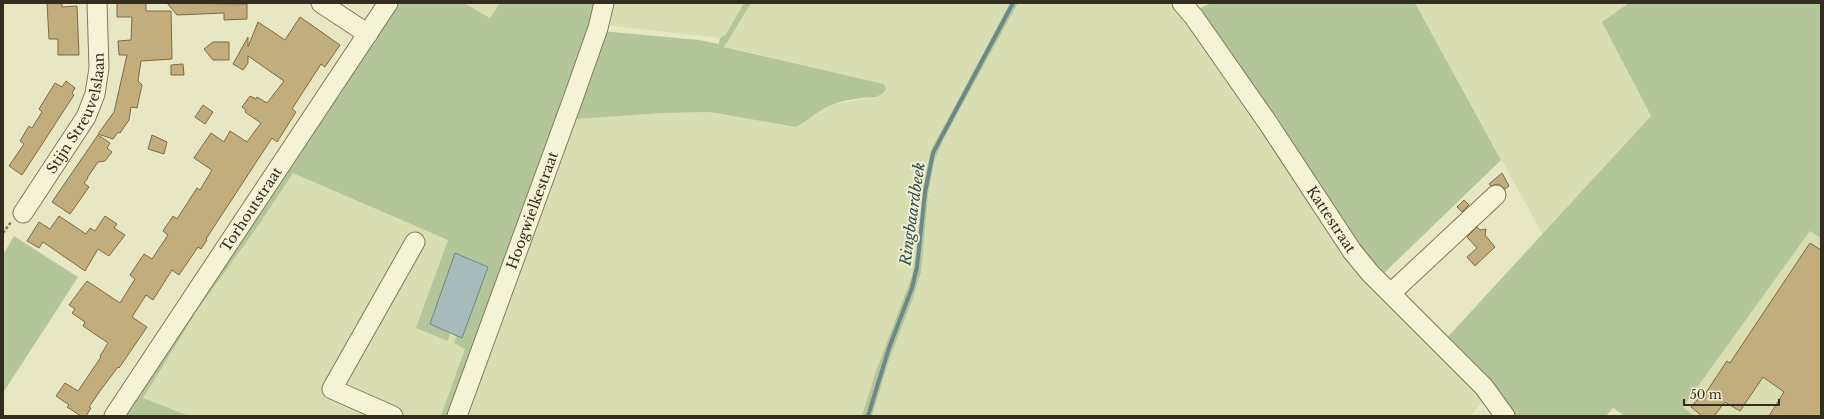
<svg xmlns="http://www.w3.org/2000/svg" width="1824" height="419" viewBox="0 0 1824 419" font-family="'Libre Baskerville',serif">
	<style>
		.farmland { fill: #d8ddb2 }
		.green { fill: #b4c599 }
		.water { fill: #a5bcbb; stroke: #6d8889 }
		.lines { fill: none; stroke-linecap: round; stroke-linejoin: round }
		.stream { stroke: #6d8889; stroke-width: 4 }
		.building { fill: #c2ad7d; stroke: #7d6a45 }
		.minor-casing { stroke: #81795c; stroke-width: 21 }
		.path { stroke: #81795c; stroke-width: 2.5; stroke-dasharray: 3 2; stroke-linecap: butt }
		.minor { stroke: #f4f3d5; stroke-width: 19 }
		.labels { text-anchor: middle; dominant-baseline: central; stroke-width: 4; stroke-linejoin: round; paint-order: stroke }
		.street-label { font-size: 14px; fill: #322d1e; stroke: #f1f0d2 }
		.water-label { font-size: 15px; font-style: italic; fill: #2f4a50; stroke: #f1f0d2 }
	</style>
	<rect width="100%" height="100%" fill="#e8e7c3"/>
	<path class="farmland" d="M464 3H500L490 18Z
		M608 3H744L726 34 720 38 605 25Z
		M751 3H1010L947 119 923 188 920 230 912 276 876 371 862 416H467L529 241 576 119 663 113 710 112 796 127 802 125 822 110 834 104 876 97 882 94 886 89 884 84 723 46Z
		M1018 3H1176L1308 191 1487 396 1470 416H872L889 360 912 301 934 162 943 140Z
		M1415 3H1629L1603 22 1651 116 1543 235Z
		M287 163 509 258 452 416H120Z
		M1810 231 1821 238V416H1694L1683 407Z"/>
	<path class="green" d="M392 3H464L490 18 500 3H601L452 416H441L465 349 454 343 457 335 462 337 430 324 450 333 448 341 416 328 448 240 293 173 260 223 198 309 143 398 189 416H121Z
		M744 3H751L724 47 884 84 886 89 882 94 876 97C858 98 837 100 822 110 812 115 806 123 796 127L710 112 663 113 576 119 529 241 601 31 699 40 719 44 720 38 726 34Z
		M1010 3H1018L943 140 934 162 928 196 921 272 912 301 889 360 872 416H862L876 371 912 276 920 230 923 188 931 150Z
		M1211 3H1415L1501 160 1380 277 1194 11Z
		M1629 3H1821V238L1810 231 1683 407 1694 416H1625L1613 408 1606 416H1511L1444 341 1651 116 1602 22Z
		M14 236 78 277 3 393V255Z"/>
	<path class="water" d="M455 253 488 267 462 338 430 324Z"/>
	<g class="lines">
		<path class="stream" d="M868 416 889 348 912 288 917 267 925 192 933 153 1013 3"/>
	</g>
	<path class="building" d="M47 3H62V7L77 6 79 55H58V39H49Z
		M117 3H146V11H171L172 59 141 61 138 81 142 85 137 108 131 107 129 120 120 133 118 132 113 139 98 134 114 112 127 55H119L118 41 131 40 132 17H117Z
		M167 3 247 4V19L224 20V13L177 15Z
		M300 17 340 45 325 67 321 64 292 109 296 112 277 142 272 138 206 239 207 240 201 249 198 247 179 275 172 270 153 300 146 295 132 317 147 327 119 368 118 367 100 391 89 407 91 408 86 416H81L67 407 69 405 56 396 65 383 78 391 101 357 100 356 108 343 83 326 85 322 72 313 75 309 69 305 87 281 120 303 135 279 130 275 144 254 152 259 168 235 163 231 173 216 177 219 197 188 200 190 212 170 194 158 211 133 224 142 230 131 247 142 261 123 245 112 246 110 242 107 250 96 256 99 257 97 267 103 284 81 248 56V63L243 70 233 64 248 37V47L258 22 285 40Z
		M213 42H229V60H213L204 49Z
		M183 64 184 75H171V65Z
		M66 81 75 88 72 93 74 95 22 175 9 166 24 144 20 141 29 126 32 128 42 112 39 109 55 83 62 87Z
		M203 105 213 112 205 124 195 117Z
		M98 135 110 143 107 148 112 152 105 161 98 162 87 178H88L84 183 89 187 70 214 52 202Z
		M152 135 167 142 164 154 148 149Z
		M1502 173 1509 186 1505 189 1499 184 1491 186 1489 184Z
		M1464 200 1469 205 1462 212 1457 207Z
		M59 216 86 234 90 228 95 231 105 216 117 224 114 228 125 235 109 256 98 249 85 271 43 242 39 248 27 241 39 222 50 229Z
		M1477 227 1480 230 1486 229 1485 235 1495 247 1475 266 1467 257 1477 248 1467 237Z
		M1810 243 1821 250V416H1769L1784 392 1763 377 1740 411 1725 402 1714 416H1702L1691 407 1699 398 1701 400 1727 361 1730 363Z"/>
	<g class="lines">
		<g class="minor-casing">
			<g id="minor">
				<path d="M321 3 368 34"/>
				<path id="s1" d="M1182 3 1194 17 1268 123 1352 251 1370 273 1484 387 1505 416"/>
				<path id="s2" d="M23 213 86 117 95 94 99 68 97 3"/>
				<path d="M1391 293 1496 195"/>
				<path id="s3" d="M114 416 388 3"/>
				<path d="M393 416 332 389 415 242"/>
				<path id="s4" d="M457 416 574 96 598 28 604 3"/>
			</g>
		</g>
		<path class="path" d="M3 233 11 222"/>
		<use href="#minor" class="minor"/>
	</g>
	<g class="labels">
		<g class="street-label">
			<text stroke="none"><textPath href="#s2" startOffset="115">Stijn Streuvelslaan</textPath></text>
			<text stroke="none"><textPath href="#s3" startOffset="248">Torhoutstraat</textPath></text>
			<text stroke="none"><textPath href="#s4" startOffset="219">Hoogwielkestraat</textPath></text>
			<text stroke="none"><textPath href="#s1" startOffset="263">Kattestraat</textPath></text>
		</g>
		<g class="water-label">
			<text transform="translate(912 214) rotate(-82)">Ringbaardbeek</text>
		</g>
	</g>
	<rect width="1824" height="419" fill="none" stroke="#322d1e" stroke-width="8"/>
	<path d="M1684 399v6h95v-6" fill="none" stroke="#322d1e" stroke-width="2"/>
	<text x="1690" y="399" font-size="12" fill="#322d1e" stroke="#f1f0d2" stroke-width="3" paint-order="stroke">50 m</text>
</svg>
